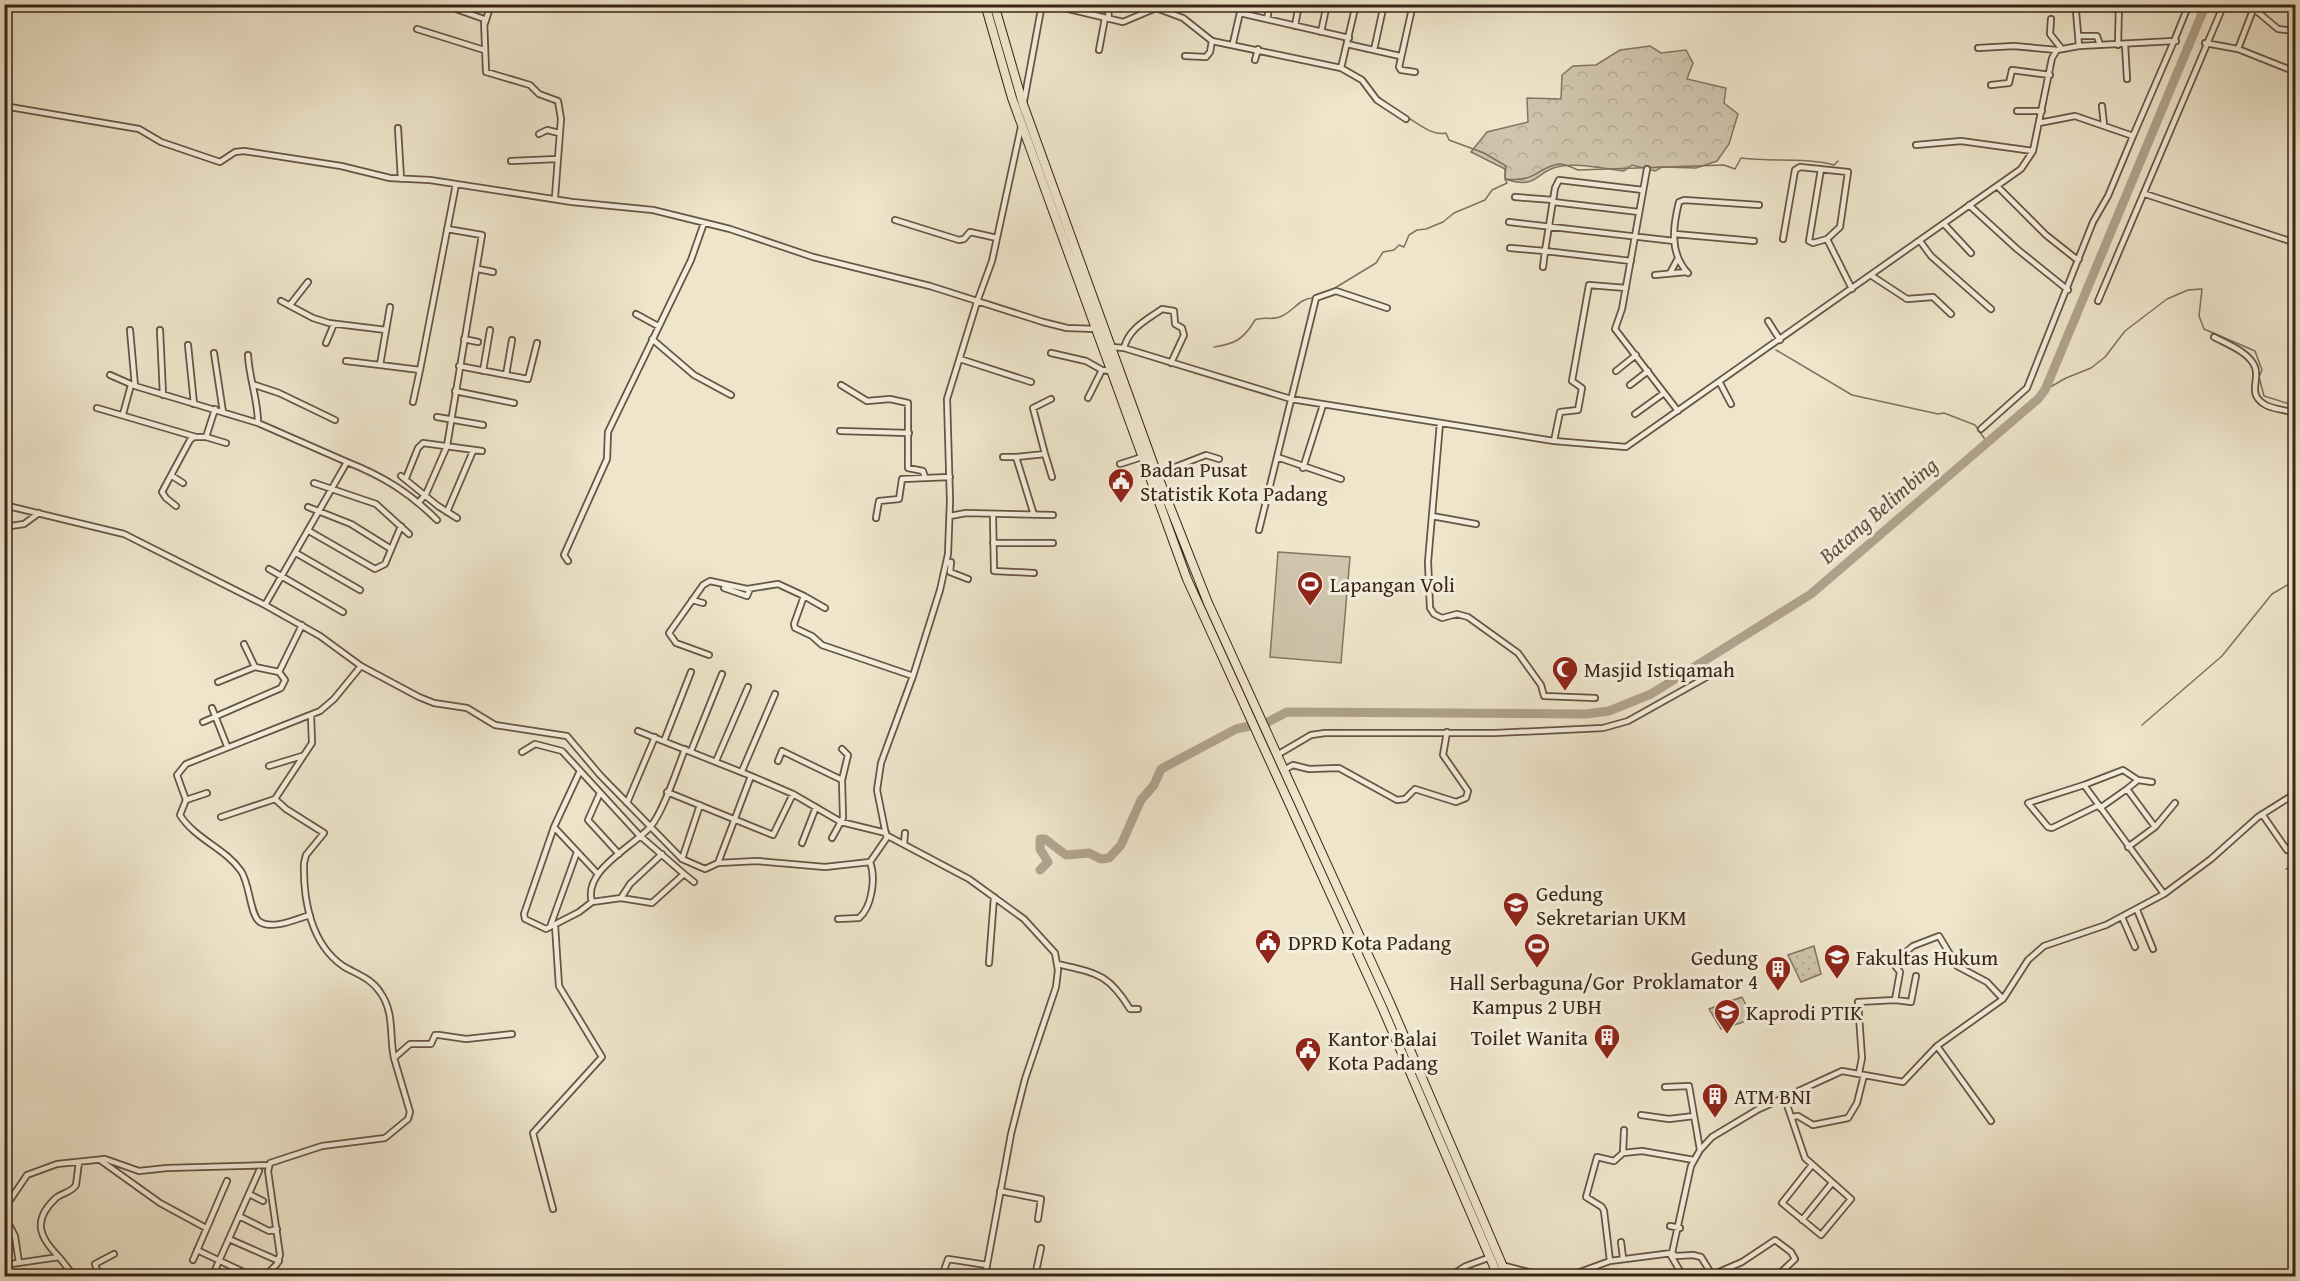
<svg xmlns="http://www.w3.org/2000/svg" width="2300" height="1281" viewBox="0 0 2300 1281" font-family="'Gentium Book Plus',serif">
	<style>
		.grass { fill: url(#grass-dots); stroke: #847462; stroke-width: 1.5 }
		.forest { fill: url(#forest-crowns); stroke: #847462; stroke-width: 1.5 }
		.park { fill: url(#park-tufts); stroke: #847462; stroke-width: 1.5 }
		.pitch { fill: #cfc4ac; stroke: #847462; stroke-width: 1.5 }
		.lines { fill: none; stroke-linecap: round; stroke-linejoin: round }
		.stream { stroke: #80705e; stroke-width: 1.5 }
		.river { stroke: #b0a38e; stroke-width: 9 }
		.street-casing { stroke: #665444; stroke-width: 8 }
		.highway-casing { stroke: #382417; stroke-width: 10 }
		.street { stroke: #f4eedd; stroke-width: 4.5 }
		.highway { stroke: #eee5cb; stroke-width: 8 }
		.labels { text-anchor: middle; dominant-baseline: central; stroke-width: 6; stroke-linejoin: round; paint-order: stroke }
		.poi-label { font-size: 21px; fill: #382417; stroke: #f4eedd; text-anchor: start }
		.water-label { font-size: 22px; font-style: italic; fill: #625041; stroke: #f4eedd }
	</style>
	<defs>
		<pattern id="grass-dots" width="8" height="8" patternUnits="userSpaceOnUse" patternTransform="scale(1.5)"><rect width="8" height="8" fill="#cfc4ac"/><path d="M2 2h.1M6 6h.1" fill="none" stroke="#b2a893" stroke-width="1.8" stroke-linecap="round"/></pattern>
		<pattern id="forest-crowns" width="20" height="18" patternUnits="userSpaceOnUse" patternTransform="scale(1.5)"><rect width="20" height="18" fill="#cfc4ac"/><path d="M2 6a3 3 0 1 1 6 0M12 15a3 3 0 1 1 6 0" fill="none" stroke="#b2a893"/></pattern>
		<pattern id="park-tufts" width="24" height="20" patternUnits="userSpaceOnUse" patternTransform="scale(1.5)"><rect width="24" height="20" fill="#cfc4ac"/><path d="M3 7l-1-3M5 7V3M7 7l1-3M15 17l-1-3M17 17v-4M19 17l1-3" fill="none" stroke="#b2a893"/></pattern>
	</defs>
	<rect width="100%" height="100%" fill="#eee5cb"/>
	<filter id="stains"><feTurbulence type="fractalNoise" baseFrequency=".00333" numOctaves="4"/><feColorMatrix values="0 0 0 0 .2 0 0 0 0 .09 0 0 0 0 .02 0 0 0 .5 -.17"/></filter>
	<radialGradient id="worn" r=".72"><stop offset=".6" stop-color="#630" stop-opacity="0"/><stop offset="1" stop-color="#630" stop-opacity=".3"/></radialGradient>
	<path class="grass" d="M1814 946 1821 974 1801 982 1788 955Z"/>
	<path class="forest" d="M1650 46 1661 53 1686 50 1693 63 1687 79 1726 88 1724 103 1738 114 1729 144 1717 161 1696 168 1662 167 1655 171 1632 165 1624 171C1606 169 1574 162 1557 167 1535 172 1538 190 1505 179V169L1471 152 1487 132 1528 122 1527 98 1561 99 1562 75 1573 66 1596 65 1620 50Z"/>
	<path class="park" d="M1742 997 1753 1019 1721 1029 1709 1009Z"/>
	<path class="pitch" d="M1278 552 1350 557 1341 663 1270 657Z"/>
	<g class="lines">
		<path class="stream" d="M1379 97 1392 107
			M1403 115C1416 121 1432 137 1446 133L1449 140 1484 153 1506 166 1505 177
			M1330 291 1376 263 1383 252 1394 250 1399 245 1404 247 1409 235 1417 230 1426 229 1443 222 1454 213 1485 200 1492 190 1507 183 1505 179C1537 183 1538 166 1560 164 1565 164 1573 168 1578 170L1724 165 1735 169 1741 158C1772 162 1804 157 1834 165L1838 161
			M1214 347C1235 344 1244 339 1255 320 1264 316 1273 321 1282 316 1295 310 1300 297 1315 298
			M1776 350 1852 395 1938 414 1944 413 1975 425 1986 441
			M2045 390 2066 378 2091 368 2105 357 2125 331 2167 299 2188 290 2202 289 2199 316 2204 329 2255 351 2262 370 2259 377 2264 396 2296 406
			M2142 725 2222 656 2272 594 2296 580
			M2286 869 2296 865"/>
		<path class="river" d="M1040 870 1048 862 1040 849V839H1045L1066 855 1089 853 1101 859 1109 858 1121 845 1141 800 1154 785 1161 769 1236 729 1268 722 1287 712 1586 714 1609 711 1651 694 1811 594 2038 399 2045 390 2206 4"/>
		<g class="street-casing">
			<path id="street" d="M442 4 484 19 486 72 530 85 539 94 558 101 561 119 555 197
				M1048 4 1123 22 1156 8 1183 18 1212 41 1341 68 1356 4
				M1413 4 1399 67 1401 70 1415 72
				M2253 8 2278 29 2293 31
				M1108 9 1109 19
				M2076 11 2079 46
				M1240 13 1349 38
				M1267 19 1270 4
				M2051 19 2050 34 2061 48
				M485 23 491 4
				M1295 26 1299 4
				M417 29 484 50
				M1321 32 1327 4
				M2079 36H2097L2100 45
				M1233 43 1242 4
				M2205 43 2238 49 2296 72
				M1347 44 1400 56
				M2118 45 2119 4
				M2125 45 2127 79
				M1978 48 2014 46 2057 50
				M2238 49 2253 10 2250 4
				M1099 50 1105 18
				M1374 50 1384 4
				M1185 56 1206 57 1210 52 1212 41
				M1255 60 1258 49
				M1341 68 1362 80 1377 100 1406 119
				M1991 85 2009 83 2012 70 2050 75
				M1024 101 1042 4
				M4 106 139 129 161 142 220 162 235 152 244 151 341 166 390 178 430 180 572 202 653 210 730 229 813 257 930 286 1043 322 1067 328 1097 329
				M2102 106 2104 125
				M2017 111H2042
				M2039 123 2075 116 2133 136 2174 41H2176
				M398 128 401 179
				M539 134 547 130 559 133
				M1916 145 1961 141 2033 151
				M511 161 557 159
				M1647 169 1622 309 1615 329 1678 411
				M1821 169 1809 241 1813 243 1827 239 1852 289
				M1997 186 2046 235 2075 258 2079 259
				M2145 194 2296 243
				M1515 197 1553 200
				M1553 202 1639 212
				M1969 205 2017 249 2068 290
				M895 220 959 240 964 239 970 232 997 238
				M1509 222 1674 241
				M1944 224 1971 253
				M1675 234 1754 241
				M1783 239 1795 170 1800 167 1848 172 1840 227 1827 239
				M1920 241 1931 256 1991 309
				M1510 248 1545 251 1543 267
				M1631 261 1545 251 1555 188 1559 180 1643 190
				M478 269 493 272
				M1670 273 1677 260
				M1688 273C1669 253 1673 226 1679 202L1684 200 1759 205
				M1655 275 1686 272
				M1872 276 1907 299 1933 297 1951 314
				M281 301 313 318 329 323 386 330
				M2098 301 2224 4
				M290 305 308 282
				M390 307 380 365 420 370 456 184
				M636 314 658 326
				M1768 321 1780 340
				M130 330 135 386
				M160 330 163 395
				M2214 337C2227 344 2249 352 2255 367 2260 381 2247 393 2264 404 2273 410 2286 409 2296 414
				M464 339 478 342
				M652 339 694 375 731 395
				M326 343 334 324
				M188 345 194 404
				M1112 347 1124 348 1291 399 1554 441 1626 447 2021 169 2033 151 2052 58 2057 50 2079 46 2174 41 2189 4
				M1124 348C1129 328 1147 320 1162 309L1174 311 1175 324 1182 328 1184 335 1171 363
				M214 353 223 412
				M1051 353 1086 361 1102 370 1111 371
				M248 355C249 378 258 399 258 423
				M960 359 1031 382
				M346 361 380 365
				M459 366 528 379 537 343
				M483 371 490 330
				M1616 371 1636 355
				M110 375 135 386 258 423 347 462 265 605
				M506 375 512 340
				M1720 383 1731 404
				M255 385 279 393 335 420
				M841 385 867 401 890 399 908 403V468L923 471 925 477
				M1630 385 1648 371
				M455 391 514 403
				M1088 398 1102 370
				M413 402 420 370
				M97 408 196 437
				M215 409 206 437 226 443
				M123 414 131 385
				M1635 414 1664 393
				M437 417 483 425
				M1440 423 1428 562 1430 608 1434 614 1442 618 1457 614 1468 617 1518 653 1541 685 1544 696 1595 698
				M1981 429 2027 388 2093 222 2108 196 2133 136
				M840 431 909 433
				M1554 441 1560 412 1578 410 1582 388 1572 381 1589 285 1626 288
				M1045 454 1052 477
				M1003 457H1016
				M347 462C383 476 410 493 437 520
				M1120 464 1142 457
				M1303 468 1323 405
				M1157 474 1206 455 1219 459
				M172 476 183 483
				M401 476 438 506 457 518
				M406 478 418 448 423 443 482 451
				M1341 479 1277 457 1316 298 1336 291 1387 308
				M314 483 376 504 409 534
				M419 502 426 494 447 446 482 235 447 229
				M4 505 124 534 265 605 320 636 361 666 419 697 434 703 467 708 495 725 567 736 600 775 682 859 705 869 718 863 751 776 638 731
				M176 506 166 498 162 492 190 440 194 437H206
				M308 507 351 524 391 549
				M447 512 473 451
				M993 515 994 571 1034 573
				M1034 515 1016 457 1045 454 1033 408 1051 399
				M950 516 966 513 1053 515
				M1432 516 1476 524
				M876 518 879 501 899 499 902 479 950 477
				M4 527 24 524 39 513
				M1259 530 1277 457
				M309 531 375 569 385 564 401 526
				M993 543H1053
				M296 553 360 590
				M568 561 564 555 607 459 608 432 691 260 704 223
				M947 563 951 562 950 572 968 579
				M269 569 343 612
				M724 588 747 596 750 589
				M804 596 825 608
				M692 600 703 603
				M244 644 255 667 279 672
				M709 655 676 643 669 633 703 585 710 581 747 589 778 584 804 596 794 624 795 628 812 636 822 645 913 676
				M218 682 255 667
				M212 708 227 746
				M311 715 312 743 275 799 286 809 324 833 306 855 304 863C303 900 311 944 343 966 356 974 371 978 380 992 395 1013 389 1035 394 1058
				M203 722 281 688 285 680 279 672 302 625
				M664 741 691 672
				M842 749 848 755 842 780
				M691 751 722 674
				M522 752 535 744 562 751 639 835 684 874 652 903 621 898 592 902 579 912 546 929 525 919 524 914 554 827 580 771
				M1277 755 1311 735 1325 733H1495L1603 728 1628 721 1712 674
				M716 761 748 687
				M778 761 782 751 842 780 843 818 832 838
				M269 766 302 756
				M1284 770 1293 765 1309 769 1339 768 1397 800 1405 799 1415 789 1456 802 1466 798 1468 791 1443 755 1447 732
				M742 771 775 694
				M751 776 793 794 841 822 886 833
				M2138 780 2152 782
				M2084 785 2123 770 2138 780 2127 789
				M667 792 773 835 793 794
				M600 793 588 820 619 854
				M186 800 207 793
				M627 803 655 737
				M2097 806 2052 828 2048 827 2028 803 2084 785 2164 894
				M2100 808 2127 789 2155 827 2128 847
				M2262 814 2287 850
				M221 817 275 799
				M554 827 597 873
				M2155 827 2175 803
				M802 843 816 807
				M904 843 905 833
				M682 859 700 805
				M718 863 757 861 825 867 870 862 888 836
				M684 874 694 882
				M621 898 630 884 662 854
				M592 902C582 870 636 845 651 826 664 810 677 769 685 749
				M2137 910 2153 949
				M310 915C296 919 273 930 260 922 250 916 250 884 241 871 225 848 195 839 180 815L186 800 177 775 186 764 320 711 334 699 361 666
				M2122 917 2135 947
				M838 919 859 918C872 907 876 878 870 862
				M550 927 577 852
				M989 963 994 897
				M1057 964C1096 973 1108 973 1130 1009H1138
				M1895 1000 1911 1002 1916 976
				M1937 1046 1991 1121
				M1859 1073 1862 1058 1858 1002 1895 1000 1900 972 1893 963 1913 946 1939 936 1957 966 1987 982 2003 999
				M1665 1087 1689 1086 1700 1150
				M1784 1096 1805 1158 1851 1199 1821 1235 1782 1203 1812 1165
				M1641 1115 1669 1119 1694 1116
				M1792 1117 1798 1116 1813 1125 1848 1118 1857 1103 1864 1075
				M1623 1153 1624 1130
				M100 1160 160 1203 206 1228
				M1000 1191 1041 1199 1038 1219
				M249 1194 263 1201
				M4 1209 27 1175 57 1164 105 1159 139 1171 167 1168 269 1165
				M553 1209 533 1133 602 1057 559 986 555 925
				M4 1215 15 1236 19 1263
				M239 1216 269 1231 277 1229
				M1802 1220 1832 1183
				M1670 1226 1680 1228
				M229 1239 279 1261
				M1621 1242 1623 1258
				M197 1250 252 1276
				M1672 1253 1676 1256 1693 1255 1701 1257 1713 1276
				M1670 1254 1683 1276
				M59 1257C39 1237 32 1220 56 1198 63 1192 71 1193 76 1185L79 1162
				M193 1260 227 1181
				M1610 1261 1604 1211 1602 1207 1586 1197 1597 1157 1614 1161 1623 1153 1642 1151 1694 1160
				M4 1265 59 1257 74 1276
				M1501 1265 1545 1276
				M215 1270 259 1171
				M1712 1275 1742 1262 1775 1240 1791 1252 1795 1259 1777 1276
				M99 1276 95 1264 114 1254
				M265 1276 277 1264 280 1255 268 1171 270 1163 322 1146 385 1138 408 1119 410 1112 394 1058 410 1044H431L435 1035H439L466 1039 512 1034
				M942 1276 948 1259 987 1265
				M985 1276 1011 1134 1025 1079 1056 987 1058 970 1055 953 1024 919 969 879 886 835 877 790 881 763 913 676 940 590 948 554 950 501 947 399 977 302 992 261 1021 127
				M1035 1276 1041 1248
				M1450 1276 1466 1266 1488 1258
				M1569 1276 1610 1261 1672 1253 1691 1166 1700 1150 1712 1137 1757 1110 1842 1071 1903 1082 1937 1046 2003 999 2028 960 2044 946 2106 925 2164 894 2211 859 2258 817 2296 793"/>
		</g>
		<g class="highway-casing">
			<path id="highway" d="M985 4 1012 98 1187 579 1382 1007 1498 1276
				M994 4 1023 104 1157 474 1208 603 1390 1003 1507 1276"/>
		</g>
		<use href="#street" class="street"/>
		<use href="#highway" class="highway"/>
	</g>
	<defs>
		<g id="civic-pin" transform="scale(1.35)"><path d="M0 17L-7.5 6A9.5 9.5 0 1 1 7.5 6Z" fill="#8f2418" stroke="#f4eedd"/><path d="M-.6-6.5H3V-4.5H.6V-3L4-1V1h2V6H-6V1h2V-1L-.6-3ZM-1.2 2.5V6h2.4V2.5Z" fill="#fff"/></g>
		<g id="stadium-pin" transform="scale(1.35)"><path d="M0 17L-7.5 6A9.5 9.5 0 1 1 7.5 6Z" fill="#8f2418" stroke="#f4eedd"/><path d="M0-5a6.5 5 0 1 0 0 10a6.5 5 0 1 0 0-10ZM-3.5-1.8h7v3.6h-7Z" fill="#fff"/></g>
		<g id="mosque-pin" transform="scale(1.35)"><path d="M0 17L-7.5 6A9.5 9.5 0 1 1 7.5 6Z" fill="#8f2418" stroke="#f4eedd"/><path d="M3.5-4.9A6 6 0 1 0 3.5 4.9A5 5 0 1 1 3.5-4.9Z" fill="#fff"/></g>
		<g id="university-pin" transform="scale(1.35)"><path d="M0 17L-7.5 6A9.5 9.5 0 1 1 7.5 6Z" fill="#8f2418" stroke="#f4eedd"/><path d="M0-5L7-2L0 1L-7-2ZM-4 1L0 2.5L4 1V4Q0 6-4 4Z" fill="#fff"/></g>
		<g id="building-pin" transform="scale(1.35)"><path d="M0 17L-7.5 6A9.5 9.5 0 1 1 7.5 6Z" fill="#8f2418" stroke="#f4eedd"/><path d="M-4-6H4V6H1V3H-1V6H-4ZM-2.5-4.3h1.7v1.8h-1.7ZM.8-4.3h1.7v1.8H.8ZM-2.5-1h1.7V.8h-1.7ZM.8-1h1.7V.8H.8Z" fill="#fff"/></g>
	</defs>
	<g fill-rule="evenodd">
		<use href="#civic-pin" x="1121" y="481"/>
		<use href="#stadium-pin" x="1310" y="584"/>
		<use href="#mosque-pin" x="1565" y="669"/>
		<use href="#university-pin" x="1516" y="905"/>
		<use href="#civic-pin" x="1268" y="942"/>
		<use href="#stadium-pin" x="1537" y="946"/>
		<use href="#university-pin" x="1837" y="957"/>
		<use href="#building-pin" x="1778" y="969"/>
		<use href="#university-pin" x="1727" y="1012"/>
		<use href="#building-pin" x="1607" y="1037"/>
		<use href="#civic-pin" x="1308" y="1050"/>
		<use href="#building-pin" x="1715" y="1096"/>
	</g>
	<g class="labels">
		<g class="poi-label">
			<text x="1140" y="469">Badan Pusat<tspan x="1140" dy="24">Statistik Kota Padang</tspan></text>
			<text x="1330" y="584">Lapangan Voli</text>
			<text x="1584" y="669">Masjid Istiqamah</text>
			<text x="1536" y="893">Gedung<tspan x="1536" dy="24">Sekretarian UKM</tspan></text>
			<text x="1288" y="942">DPRD Kota Padang</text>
			<text x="1758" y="957" text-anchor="end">Gedung<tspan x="1758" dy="24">Proklamator 4</tspan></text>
			<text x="1856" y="957">Fakultas Hukum</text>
			<text x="1537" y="982" text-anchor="middle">Hall Serbaguna/Gor<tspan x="1537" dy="24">Kampus 2 UBH</tspan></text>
			<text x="1746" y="1012">Kaprodi PTIK</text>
			<text x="1588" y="1037" text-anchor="end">Toilet Wanita</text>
			<text x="1328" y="1038">Kantor Balai<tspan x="1328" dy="24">Kota Padang</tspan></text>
			<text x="1734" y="1096">ATM BNI</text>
		</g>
		<g class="water-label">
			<text transform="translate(1878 510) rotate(-41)">Batang Belimbing</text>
		</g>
	</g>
	<rect width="2300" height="1281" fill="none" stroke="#eee5cb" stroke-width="24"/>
	<rect x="6" y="6" width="2288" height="1269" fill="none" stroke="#382417" stroke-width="3"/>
	<rect x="12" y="12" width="2276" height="1257" fill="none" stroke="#382417" stroke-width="1.5"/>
	<rect width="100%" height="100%" filter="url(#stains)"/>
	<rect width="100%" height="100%" fill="url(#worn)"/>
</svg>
